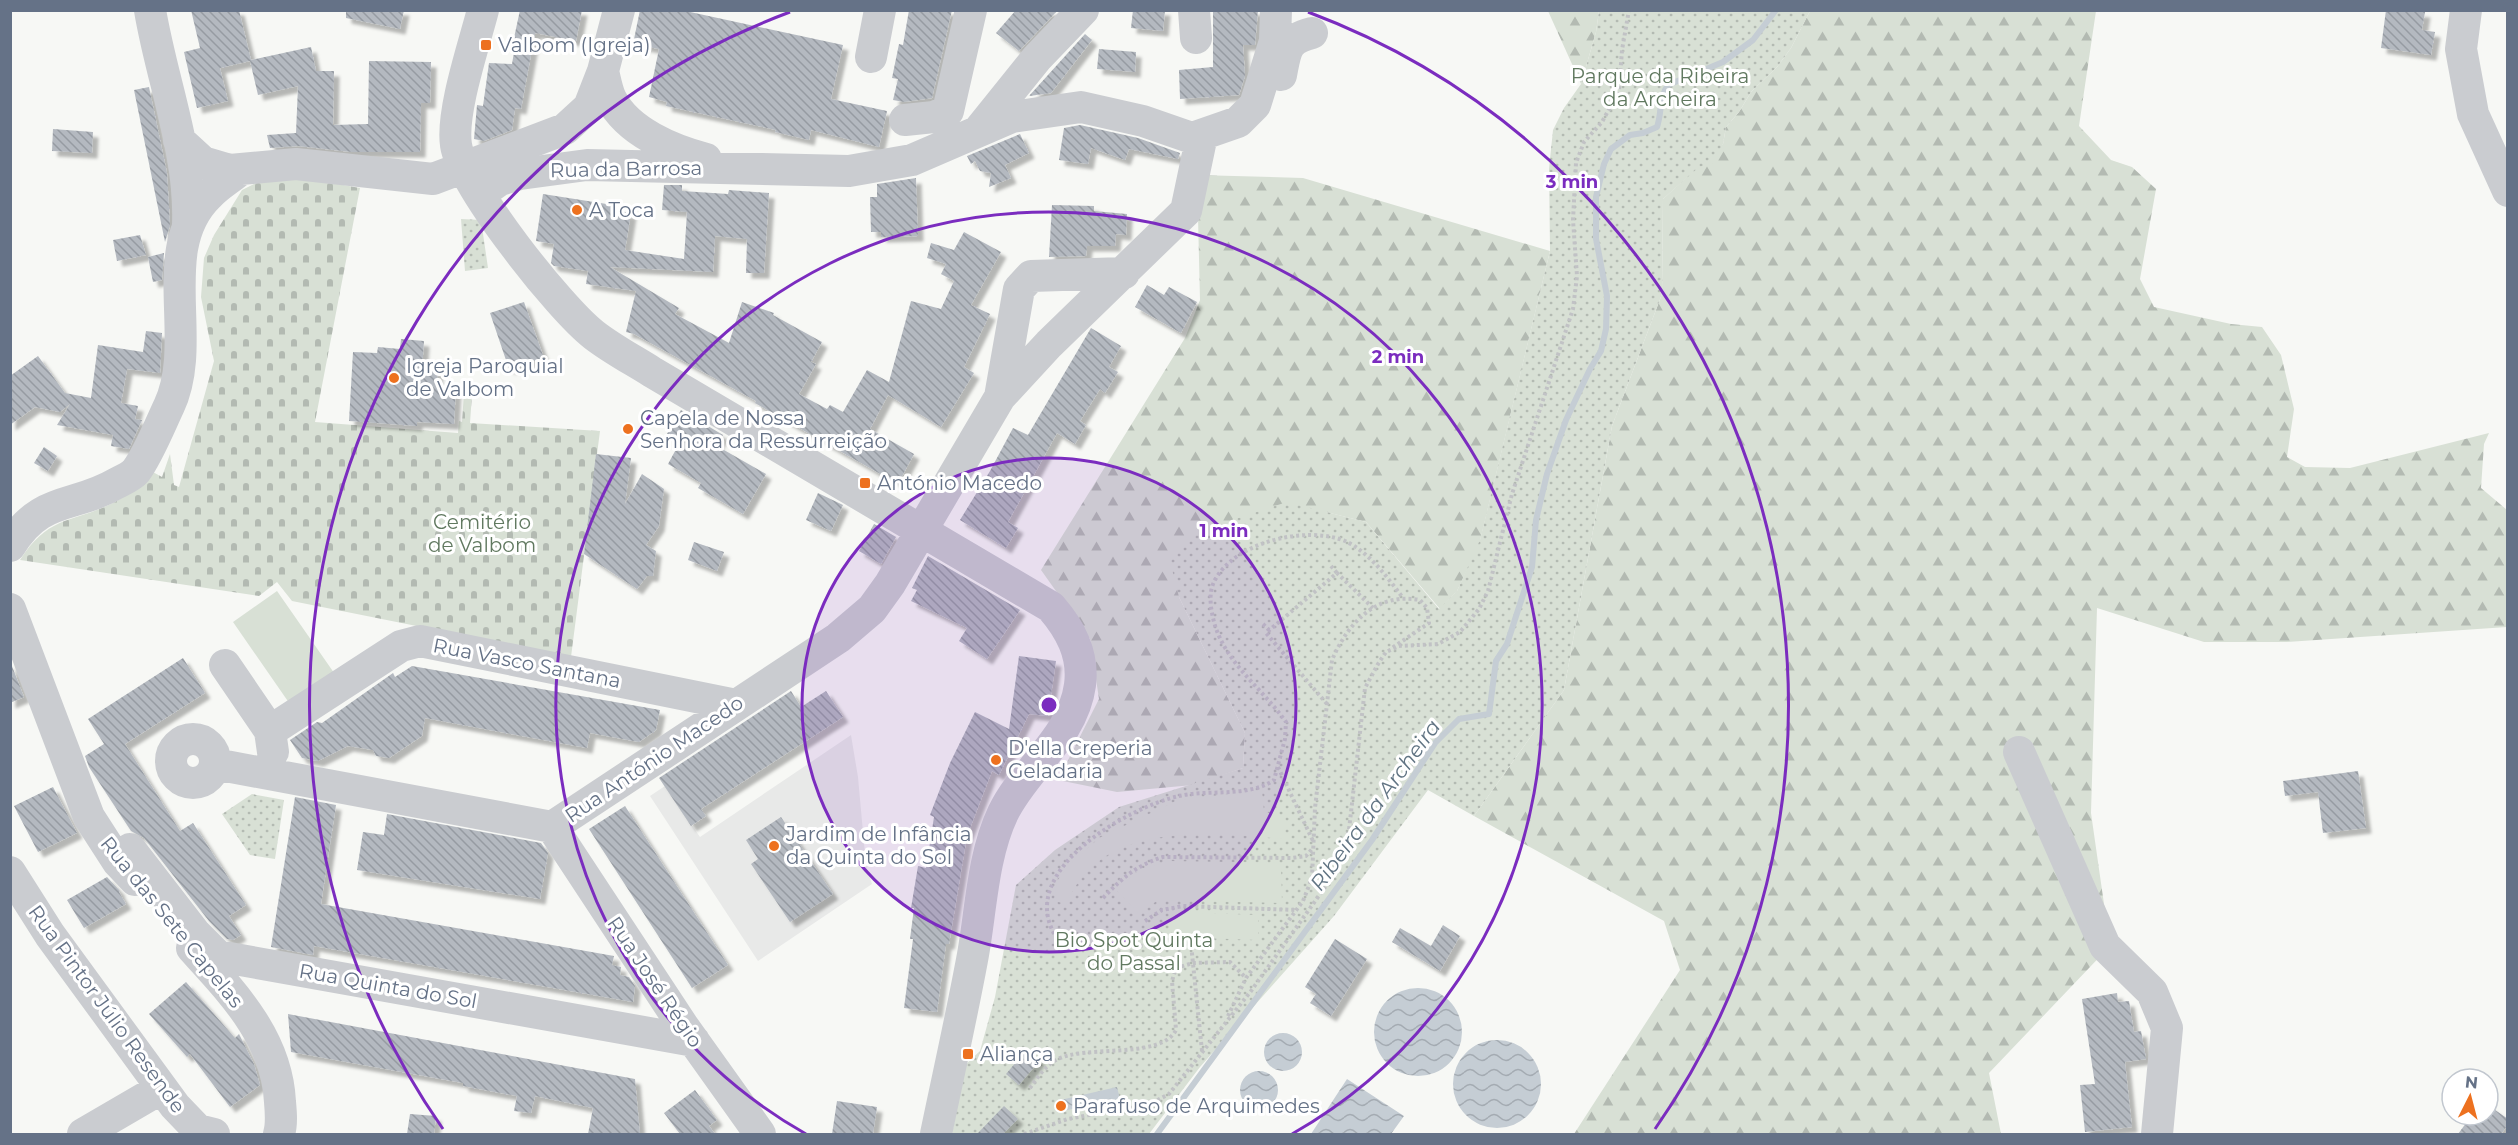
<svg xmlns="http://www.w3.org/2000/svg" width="2518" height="1145" viewBox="0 0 2518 1145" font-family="Montserrat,sans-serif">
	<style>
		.built { fill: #e8e9e8 }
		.forest { fill: url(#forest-firs) }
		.cemetery { fill: url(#cemetery-stones) }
		.park { fill: url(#park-dots) }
		.garden { fill: #d8e0d5 }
		.water { fill: url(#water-waves) }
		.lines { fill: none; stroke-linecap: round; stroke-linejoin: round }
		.stream { stroke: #c5cdd4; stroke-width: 6 }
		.building { fill: url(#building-back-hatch); filter: url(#shadow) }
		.path { stroke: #c1c2c5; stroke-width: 4; stroke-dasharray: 3 3; stroke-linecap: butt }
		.minor { stroke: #caccd0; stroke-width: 32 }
		.ring { fill: none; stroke: #7b2cbf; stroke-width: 3 }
		.poi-dot { fill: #ed711f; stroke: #fff; stroke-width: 2 }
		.labels { text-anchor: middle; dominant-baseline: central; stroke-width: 6; stroke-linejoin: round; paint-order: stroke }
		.poi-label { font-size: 20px; fill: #657287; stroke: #fff; text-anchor: start }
		.park-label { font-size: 20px; fill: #617960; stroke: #fff }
		.street-label { font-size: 20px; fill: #657287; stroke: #fff }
		.water-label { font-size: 21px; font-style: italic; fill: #617483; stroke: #fff }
		.centre { fill: #7b2cbf; stroke: #fff; stroke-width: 3 }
		.ring-label { font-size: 18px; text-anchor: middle; font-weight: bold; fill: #7b2cbf; stroke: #fff; stroke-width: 6; stroke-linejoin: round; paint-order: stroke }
	</style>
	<defs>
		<pattern id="forest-firs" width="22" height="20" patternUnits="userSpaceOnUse" patternTransform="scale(1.5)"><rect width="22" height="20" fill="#d8e0d5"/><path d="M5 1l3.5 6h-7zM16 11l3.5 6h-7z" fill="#b3bab2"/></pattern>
		<pattern id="cemetery-stones" width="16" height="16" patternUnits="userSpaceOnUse" patternTransform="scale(1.5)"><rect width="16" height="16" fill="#d8e0d5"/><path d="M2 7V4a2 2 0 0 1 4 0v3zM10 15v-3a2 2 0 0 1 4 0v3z" fill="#b3bab2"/></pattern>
		<pattern id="park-dots" width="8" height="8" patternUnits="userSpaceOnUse" patternTransform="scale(1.5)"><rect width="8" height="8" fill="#d8e0d5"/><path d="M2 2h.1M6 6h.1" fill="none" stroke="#b3bab2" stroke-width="1.8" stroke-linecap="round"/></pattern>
		<pattern id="water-waves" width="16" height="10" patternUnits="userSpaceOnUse" patternTransform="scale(1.5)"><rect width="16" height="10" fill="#c5cdd4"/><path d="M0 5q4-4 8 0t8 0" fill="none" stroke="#a4abb2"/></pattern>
		<pattern id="building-back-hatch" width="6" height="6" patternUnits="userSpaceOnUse" patternTransform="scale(1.5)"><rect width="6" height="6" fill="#b4b9c0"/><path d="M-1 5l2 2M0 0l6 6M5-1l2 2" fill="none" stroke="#969ba2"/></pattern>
		<filter id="shadow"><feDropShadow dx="5.5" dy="5.5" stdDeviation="1.5" flood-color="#0004"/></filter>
	</defs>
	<rect width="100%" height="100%" fill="#f7f8f5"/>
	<path class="built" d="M851 735 858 777 866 865 872 884 758 961 650 796 665 786 700 837Z"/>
	<path class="forest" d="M1548 11H1599L1596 32 1581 84Z
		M1810 11H2096L2079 126 2111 160 2132 167 2156 189 2140 279 2154 307 2231 324 2262 327 2281 355 2294 409 2287 457 2305 467 2350 468 2489 433 2484 444 2481 488 2507 510V627L2287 642H2204L2097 608 2091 813 2110 946 1989 1073 2001 1134H1574L1680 970 1664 921 1474 816 1564 690 1612 426 1662 294 1663 199 1723 144 1726 127 1739 112 1751 92 1777 67 1791 48Z
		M1197 175 1303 178 1550 251 1479 545 1457 591 1440 609 1366 522 1326 512 1179 597 1245 733 1243 768 1193 785 1117 792 1058 780 1099 699 1090 639 1041 570 1185 338 1200 300Z"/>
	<path class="cemetery" d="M287 175 360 188 315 422 458 433 459 421 462 422 465 379 473 380 470 423 600 431 571 657 292 601 277 582 259 596 20 560C51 511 78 524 120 499 131 492 141 480 151 471L162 477 170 454 174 485 179 487 214 361 201 297 204 258 214 235 242 190 260 181Z"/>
	<path class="park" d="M1599 11H1810L1791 48 1777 67 1751 92 1739 112 1726 127 1723 144 1713 163 1699 167 1663 199 1662 294 1612 426 1564 690 1474 816 1428 790 1334 916 1200 1067 1149 1134H952L965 1065 980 1051 995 997 1016 885 1055 850 1119 807 1243 768 1245 733 1179 597 1169 557 1196 532 1287 502 1366 522 1439 609 1457 591 1480 540 1550 251 1549 169 1553 130 1564 108 1581 84 1596 32Z
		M461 219 481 220 488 268 465 271Z
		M252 794 284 800 275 859 250 855 222 814Z"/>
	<path class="garden" d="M277 591 339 680 294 710 233 622Z
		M1262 790 1264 812 1283 816V839C1211 833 1100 819 1067 904L1054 901 1057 881 1068 866 1099 838 1178 800Z
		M1170 861 1281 863 1282 903 1158 900 1139 914 1116 890 1140 869Z
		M1172 912 1258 915V940L1172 937Z"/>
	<path class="water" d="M1374 1032a44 44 0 1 1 88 0a44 44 0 1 1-88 0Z
		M1264 1052a19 19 0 1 1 38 0a19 19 0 1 1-38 0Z
		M1453 1084a44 44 0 1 1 88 0a44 44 0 1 1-88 0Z
		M1240 1090a19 19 0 1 1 38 0a19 19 0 1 1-38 0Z
		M1347 1079 1404 1116 1391 1134H1311Z
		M1117 1087 1120 1099 1058 1112 1056 1101Z"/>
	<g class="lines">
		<path class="stream" d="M1157 1134 1372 840 1435 743 1459 719 1489 714 1496 661 1507 644 1532 567 1536 520 1547 474 1566 420 1590 369 1601 351 1606 329 1607 296 1596 239V197L1604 164 1611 149 1630 135 1643 133 1657 127C1662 113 1659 97 1668 85L1723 62 1753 40 1776 10"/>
	</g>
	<path class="building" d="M191 10H239L251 60 311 47 316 71H334L333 125 368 124 369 61 431 62 430 103H421L420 152H352L298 146 270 148 267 135 296 133 298 86 258 95 250 61 220 68 228 101 197 108 184 52 200 48Z
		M346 10H404L400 29 346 18Z
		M520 10H582L576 41 535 33 521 109 515 108 512 130 484 141 474 139 477 105 483 106 489 63 512 64 514 52H511Z
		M640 10H681L843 45 831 99 887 111 879 147 811 130 809 140 775 132 776 130 666 106 667 102 649 97 659 49 633 44Z
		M909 10H952L932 98 904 102 893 100 898 79 892 78 899 44 903 45Z
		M1016 10H1058L1019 51 996 33Z
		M1133 10H1165L1163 31 1131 28Z
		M1213 10H1258L1255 45H1243L1245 76 1239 95 1180 99 1179 70 1213 67Z
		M2386 10 2425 12 2422 30 2435 32 2431 55 2381 48Z
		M1085 34 1092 40 1051 93 1029 96Z
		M1099 49 1136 52 1135 72 1097 69Z
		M149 87 167 173 170 226 165 242 134 90Z
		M1080 125 1138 138 1180 153 1178 159 1129 149 1125 160 1091 148 1088 164 1059 160 1064 128Z
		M53 129 93 132 92 153 52 151Z
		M1020 134 1029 153 1005 165 1011 178 989 187 991 173 980 171 975 161 971 164 967 156Z
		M916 178 918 236 881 237V232H871L870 197H877V184Z
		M664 185H682V191L728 194 729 190 769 193 764 273H746L747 239 715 236 713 272 610 267 679 308 675 314 729 343 742 302 774 313 773 315 822 342 811 362 816 364 799 394 827 409 830 405 843 412 867 370 889 382 911 301 941 309 954 281 941 274 946 264 927 258 931 243 954 250 964 232 1001 252 971 305 990 314 964 367 974 373 941 427 888 395 870 429 914 454 898 484 755 403 756 401 634 334 626 332 636 291 586 284 588 271 554 266 551 263 554 244 536 241 543 194 613 205V210L631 213 625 250 684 259 687 212 662 210Z
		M1052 205 1094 206V211L1127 214 1126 235 1116 234 1115 246H1087L1086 256 1049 257Z
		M140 235 146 255 117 261 113 240Z
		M164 253 162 280 153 282 148 257Z
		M1147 285 1164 295 1169 287 1197 302 1181 333 1135 307Z
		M524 302 544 358 509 369 490 313Z
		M1091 328 1121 346 1109 367 1118 372 1105 393 1100 389 1080 421 1086 425 1075 444 1057 433 1008 522 1018 528 1006 548 960 520 990 471 1013 428 1028 435Z
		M146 331 162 333 160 373 127 369 121 403 138 406 135 419 142 420 129 449 111 446 113 435 57 425 70 404 60 412 35 407 10 425V376L38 356 65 393 91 398 98 345 143 352Z
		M401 339 424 341 422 369 438 370 437 386 456 387 454 424 417 422V426L349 421 353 352 377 353 378 347 400 349Z
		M681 410 723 435 717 446 766 474 743 514 698 488 701 483 668 464 680 442 667 434Z
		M44 447 57 456 48 471 34 463Z
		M596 454 631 458 625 504 642 474 664 489 659 526 646 545 656 551 653 576H647L637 589 584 554Z
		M818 493 843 505 831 531 806 520Z
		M874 524 896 537 881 564 859 551Z
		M694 542 724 552 717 571 688 560Z
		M928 556 1020 610 987 659 959 641 967 628 911 601 917 590 912 588Z
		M1019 656 1056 661 1048 716 1029 714 999 775 992 771 967 836 949 944H946L937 1012 904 1008 913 939H910L914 908H911L918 866 926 868 934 817 930 815 950 763 975 712 1009 729Z
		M183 658 205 693 125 744 180 831 193 823 246 905 229 916 241 935 233 940 227 939 209 921 144 838 131 831 89 767 85 756 104 744 88 719Z
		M10 661 24 697 10 703Z
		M412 666 660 710 656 730 639 742 590 733 587 748 425 718 422 736 389 758 376 756 373 750 348 746 318 761 302 758 290 740 317 722 322 723 393 673 395 677Z
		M791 691 801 707 826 691 843 717 701 809 706 816 691 826 659 778Z
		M2358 771 2366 828 2323 833 2318 792 2285 796 2283 781Z
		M53 787 77 833 38 852 14 806Z
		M295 797 336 805 321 904 614 956 612 965 621 967 620 975 629 977 635 986 633 1002 314 946 313 955 271 947Z
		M625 806 728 965 692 988 589 829Z
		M387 814 541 843 548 853 540 899 357 870 363 832 384 835Z
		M781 817 833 894 790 922 751 864 758 859 746 840Z
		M107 877 120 891 119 892 126 904 84 928 67 900Z
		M1443 925 1460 936 1440 971 1392 942 1400 928 1431 946Z
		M1335 939 1367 959 1331 1016 1310 1003 1316 994 1305 987Z
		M186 982 235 1038 239 1034 254 1064 260 1085 230 1107 190 1054 187 1057 149 1014Z
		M2117 993 2118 1002 2129 1001 2134 1032 2141 1031 2146 1059 2125 1062 2132 1127 2085 1132 2080 1085 2095 1084 2082 999Z
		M288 1014 635 1079 640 1134H588L593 1108 535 1096 531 1113 514 1111 517 1096 463 1086V1083L291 1052Z
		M1027 1049 1040 1060 1019 1085 1006 1074Z
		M695 1090 717 1120 709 1126 715 1134H680L664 1113Z
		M837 1101 877 1107 873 1134H832Z
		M2488 1105 2508 1119V1125L2501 1134H2458L2472 1115H2488Z
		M1004 1106 1018 1119 1003 1134H977Z
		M410 1114 436 1116 434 1134H407Z"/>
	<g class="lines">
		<path class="path" d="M1331 566 1337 573
			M1263 624 1269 630
			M1327 704 1266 633 1337 573 1373 608
			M1278 767 1313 841
			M1103 898C1122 878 1137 865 1163 857L1292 858 1306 856 1313 848
			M1145 921 1162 910 1183 906 1296 910
			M1228 1016 1246 978 1303 901 1312 878 1315 808 1332 660C1348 623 1376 592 1420 600L1427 608 1429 623 1392 648
			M1202 1051 1191 944C1147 946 1097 949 1055 935 1016 870 1129 807 1179 796 1209 789 1248 798 1274 780L1285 739 1286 722C1262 688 1225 663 1214 622 1211 610 1208 594 1214 582 1233 542 1306 525 1345 541 1368 551 1388 578 1403 598
			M1030 1088C1037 1078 1045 1066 1056 1060 1084 1044 1161 1060 1176 1030L1172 981 1176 968 1193 963 1230 962 1246 978
			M1024 1134 1068 1119 1152 1103 1169 1094 1251 991 1338 869 1349 830 1365 688 1378 664 1386 652 1399 646 1438 644 1460 632 1479 609 1488 591 1512 494 1573 309 1577 276 1573 220 1576 163 1584 142 1602 122 1619 91 1622 50 1629 10"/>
		<path class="minor" d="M150 10C162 82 191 152 188 225
			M483 10C474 45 451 112 456 145 462 185 560 309 594 335 612 349 633 360 652 372L1051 607C1070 629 1084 654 1080 685 1073 737 1025 768 1003 813 982 857 981 913 972 960 961 1019 948 1076 936 1134
			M1194 10 1196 38
			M2466 10 2461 49 2473 114 2508 191
			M871 57 880 10
			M603 71 619 10
			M1281 75C1286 50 1285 40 1312 33
			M905 120 934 117 948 111 971 10
			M979 130 1037 58 1083 10
			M179 140 203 162 230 170 296 164 433 179 565 129 589 107 603 71C605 79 607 91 611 99 628 132 672 150 706 159
			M480 194 500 180 520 174 587 165 849 171 912 160 1012 117 1081 107 1143 121 1192 138 1238 122 1255 105 1275 41 1276 10
			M1000 397 1019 289 1031 276 1124 273
			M10 546C41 495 73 509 117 483 123 480 132 476 136 471 148 455 160 425 169 406 200 340 153 249 209 195 218 185 231 178 241 169
			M10 609 89 817 118 862 135 880
			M225 665 270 731 273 752
			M270 731 401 646 420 641 736 705
			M171 761a22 22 0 1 1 44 0a22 22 0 1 1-44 0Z
			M2019 752 2105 946 2152 992 2167 1028 2157 1134
			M215 764 552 827 838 638 872 609 890 584 1000 397 1049 344 1186 211 1202 135
			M552 827 683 1026 760 1134
			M130 849 195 933 218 956 694 1041
			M10 872 50 935 175 1106 198 1130 214 1134
			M192 948C233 993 277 1038 280 1102 281 1113 282 1124 279 1134
			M83 1134 162 1088"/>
	</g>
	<circle cx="1049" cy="705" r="247" fill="#7b2cbf" fill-opacity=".12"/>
	<g class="ring">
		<circle cx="1049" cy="705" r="247"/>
		<path d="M806 1134A493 493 0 1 1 1292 1134"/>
		<path d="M443 1129A740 740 0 0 1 790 12M1308 12A740 740 0 0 1 1655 1129"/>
	</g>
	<g class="poi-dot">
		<rect x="480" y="39" width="12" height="12" rx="3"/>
		<circle cx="577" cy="210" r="6"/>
		<circle cx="394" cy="378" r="6"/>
		<circle cx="628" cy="429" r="6"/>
		<rect x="859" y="477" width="12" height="12" rx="3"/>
		<circle cx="996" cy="760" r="6"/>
		<circle cx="774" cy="846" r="6"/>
		<rect x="962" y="1048" width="12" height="12" rx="3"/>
		<circle cx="1061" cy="1106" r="6"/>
	</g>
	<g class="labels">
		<g class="poi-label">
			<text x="498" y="45">Valbom (Igreja)</text>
			<text x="589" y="210">A Toca</text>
			<text x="406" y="366">Igreja Paroquial<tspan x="406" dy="23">de Valbom</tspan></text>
			<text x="640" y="418">Capela de Nossa<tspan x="640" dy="23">Senhora da Ressurreição</tspan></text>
			<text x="877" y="483">António Macedo</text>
			<text x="1008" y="748">D'ella Creperia<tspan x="1008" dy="23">Geladaria</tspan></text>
			<text x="786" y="834">Jardim de Infância<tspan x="786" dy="23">da Quinta do Sol</tspan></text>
			<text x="980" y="1054">Aliança</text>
			<text x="1073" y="1106">Parafuso de Arquimedes</text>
		</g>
		<g class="park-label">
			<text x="1660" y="76">Parque da Ribeira<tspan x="1660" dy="23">da Archeira</tspan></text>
			<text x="482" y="522">Cemitério<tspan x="482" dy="23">de Valbom</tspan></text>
			<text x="1134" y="940">Bio Spot Quinta<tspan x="1134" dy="23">do Passal</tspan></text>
		</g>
		<g class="street-label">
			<text transform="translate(626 169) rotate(-1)">Rua da Barrosa</text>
			<text transform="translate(527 663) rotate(11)">Rua Vasco Santana</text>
			<text transform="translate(654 759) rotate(-34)">Rua António Macedo</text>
			<text transform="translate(172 922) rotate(51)">Rua das Sete Capelas</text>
			<text transform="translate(655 982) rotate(56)">Rua José Régio</text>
			<text transform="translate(388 986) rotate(10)">Rua Quinta do Sol</text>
			<text transform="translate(107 1009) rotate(54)">Rua Pintor Júlio Resende</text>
		</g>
		<g class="water-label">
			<text transform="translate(1375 805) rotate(-54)">Ribeira da Archeira</text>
		</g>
	</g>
	<circle cx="1049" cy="705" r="9" class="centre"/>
	<g class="ring-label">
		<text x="1572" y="188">3 min</text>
		<text x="1398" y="363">2 min</text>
		<text x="1224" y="537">1 min</text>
	</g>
	<rect width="2518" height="1145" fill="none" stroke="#657287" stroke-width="24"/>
	<g transform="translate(2470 1097) rotate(6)"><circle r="28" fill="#ffffff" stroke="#c1c7cf" stroke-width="1.5"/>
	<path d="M0-4.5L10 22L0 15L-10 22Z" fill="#ed711f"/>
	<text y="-9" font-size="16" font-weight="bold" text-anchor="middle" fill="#657287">N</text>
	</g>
</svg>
